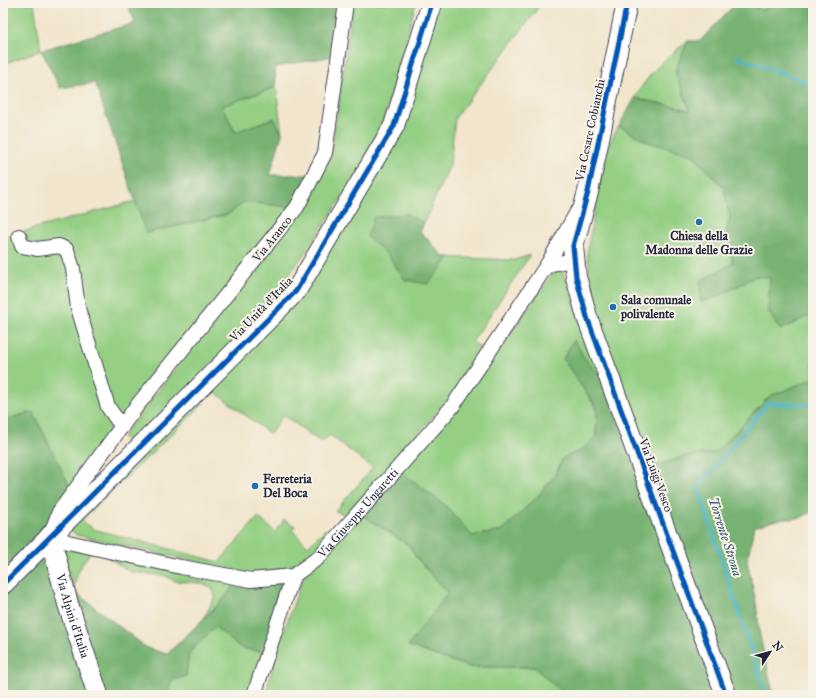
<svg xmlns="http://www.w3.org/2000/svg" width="816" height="698" viewBox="0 0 816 698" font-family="'IM FELL Great Primer',serif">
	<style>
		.green { fill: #94cf84; stroke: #5b7860 }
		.forest { fill: #77b272; stroke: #4c6a56 }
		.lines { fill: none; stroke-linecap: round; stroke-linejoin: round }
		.stream { stroke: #49b5c6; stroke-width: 3.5 }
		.street-casing { stroke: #413f51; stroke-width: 16 }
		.secondary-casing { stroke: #413f51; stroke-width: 22 }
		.street { stroke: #fff; stroke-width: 14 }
		.secondary { stroke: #fff; stroke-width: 20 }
		.cycleway-casing { stroke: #f7f3e8; stroke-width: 8 }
		.cycleway { stroke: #0057b8; stroke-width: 5 }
		.poi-dot { fill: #1f6fb2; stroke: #f7f3e8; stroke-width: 1.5 }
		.labels { text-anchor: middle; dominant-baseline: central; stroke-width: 4; stroke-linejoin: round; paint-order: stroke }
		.street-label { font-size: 12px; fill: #22223b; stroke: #f7f3e8 }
		.poi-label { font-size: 12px; font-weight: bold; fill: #22223b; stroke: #f7f3e8; text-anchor: start }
		.water-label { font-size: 13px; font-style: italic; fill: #30556c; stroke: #f7f3e8 }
	</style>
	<rect width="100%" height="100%" fill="#f7f3e8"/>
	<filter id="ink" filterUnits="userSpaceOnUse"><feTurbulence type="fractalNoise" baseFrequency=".025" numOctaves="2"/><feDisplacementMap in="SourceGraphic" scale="8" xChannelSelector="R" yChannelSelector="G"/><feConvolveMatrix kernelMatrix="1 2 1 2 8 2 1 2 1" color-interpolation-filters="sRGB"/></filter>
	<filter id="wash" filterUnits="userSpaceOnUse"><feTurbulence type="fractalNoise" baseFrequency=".012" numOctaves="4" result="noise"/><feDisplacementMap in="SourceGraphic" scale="16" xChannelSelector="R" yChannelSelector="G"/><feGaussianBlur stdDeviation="0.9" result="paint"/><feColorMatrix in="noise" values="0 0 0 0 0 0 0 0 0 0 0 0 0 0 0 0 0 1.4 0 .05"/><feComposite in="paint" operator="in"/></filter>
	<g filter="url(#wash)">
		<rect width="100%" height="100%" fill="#f1e5cb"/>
		<path class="green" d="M3 3H34L41 50 3 64Z
			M353 3H416L385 115 358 173 312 243 265 309 132 446 122 437 182 360 331 153Z
			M435 3H539L536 11 455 118 450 165 420 231 444 257 514 260 530 255 472 342 485 350 445 403 347 515 335 511 373 468 330 435 321 442 283 415 270 434 211 389 351 213Z
			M747 3H770L764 11Z
			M688 41 675 71 690 110 635 98C648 73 666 58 688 41Z
			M276 87 282 134 274 118 235 132 222 106Z
			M619 126 648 142 693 155 724 188 730 218 726 233 733 264 700 281 701 302 717 297 756 276 771 278 768 311 813 317V379L770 396 715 453 685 456 649 469 598 326 587 253 605 151Z
			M135 201 147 233 229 214 244 202 292 207 70 487 33 412 3 420V237Z
			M556 269 561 271 566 279 601 377 583 356 574 340 563 359 597 409 596 436 582 450 563 458 555 475 537 497 501 531 472 536 447 507 400 471 438 430 492 360Z
			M200 397 204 403 82 520 93 529 219 562 258 517 275 532 284 520 295 526 292 530 308 546 325 529 330 533 311 555 289 567 256 575 76 535 72 531 70 524Z
			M361 514 410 546 415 556 448 594 409 646 469 667H534L563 693V695H265L278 648 303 577Z
			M68 545 91 551C82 564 75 574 74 591L62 549Z
			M102 554 235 584 223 600 204 618 215 596 212 588 200 583 175 581 166 576 131 572Z
			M215 627 241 648 263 652 253 695H167L171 681 186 676 189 653Z"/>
		<path class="forest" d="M127 3H340L334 56 275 67 276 87 222 106 235 132 274 118 282 134 270 175H310L292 207 244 202 229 214 146 233 95 83 60 88 41 50 135 23Z
			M736 3H747L764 11 770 3H813V317H807L780 330 768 311 770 278 756 276 717 297 701 302 700 281 733 263 726 233 730 218 724 188 693 155 648 142 619 126 635 98 690 110 675 71 688 41H700Z
			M407 214 424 223 420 232 444 257H450L428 284 405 280 387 254 367 237 374 217Z
			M574 340 583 356 601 377 721 695H563V693L534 667H469L408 646 448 593 415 556 410 546 361 514 400 471 447 507 472 536 502 531 537 497 555 475 563 458 582 450 596 436 597 408 563 359Z
			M813 379V511L800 518 777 520 754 527 747 561 756 602 760 636 773 693 772 695H734L649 469 685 456 715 453 770 396Z
			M33 412 70 487 42 533 3 573V420Z
			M40 559 48 566 91 695H3V593Z
			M288 582 263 652 241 648 215 627 189 653 186 676 171 681 167 695H104L70 588 147 648 167 654 223 600 235 584Z"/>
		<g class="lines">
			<path class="stream" d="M737 57 813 84
				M766 695 698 487 768 403 807 405 813 402"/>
		</g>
	</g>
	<g filter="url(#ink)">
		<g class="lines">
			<g class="street-casing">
				<g id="street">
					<path id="s1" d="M346 3 325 153 297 207 136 407 59 512 50 536 68 542 181 567 251 580 293 576 318 558 452 407 547 265 573 260"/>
					<path d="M19 236 22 246 37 249 59 246 67 250 73 269 78 308 108 407 122 427"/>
					<path d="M547 265 577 212"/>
					<path d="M254 695 293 576"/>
				</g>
			</g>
			<g class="secondary-casing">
				<g id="secondary">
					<path d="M627 3 588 192 573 246 576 277 587 317 726 695"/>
					<path id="s2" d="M50 536 68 604 98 695"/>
					<path d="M3 584 296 291 394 126 432 3"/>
				</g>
			</g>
			<use href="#street" class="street"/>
			<use href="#secondary" class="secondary"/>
			<g class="cycleway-casing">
				<path id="cycleway" d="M627 3 588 192 573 246 576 277 587 317 726 695
					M3 584 296 291 394 126 432 3"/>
			</g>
			<use href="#cycleway" class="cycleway"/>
		</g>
	</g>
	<g class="poi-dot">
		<circle cx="699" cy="222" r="4"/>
		<circle cx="613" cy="307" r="4"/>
		<circle cx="255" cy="486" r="4"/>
	</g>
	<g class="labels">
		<g class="street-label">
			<text transform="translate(590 130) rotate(-78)">Via Cesare Cobianchi</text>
			<text transform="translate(272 239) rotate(-51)">Via Aranco</text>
			<text transform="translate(261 309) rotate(-46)">Via Unità d'Italia</text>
			<text transform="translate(656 475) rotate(70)">Via Luigi Vesco</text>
			<text stroke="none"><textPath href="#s1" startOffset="964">Via Giuseppe Ungaretti</textPath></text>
			<text stroke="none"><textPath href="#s2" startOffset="83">Via Alpini d'Italia</textPath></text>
		</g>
		<g class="poi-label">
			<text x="699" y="236" text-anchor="middle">Chiesa della<tspan x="699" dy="14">Madonna delle Grazie</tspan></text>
			<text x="621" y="300">Sala comunale<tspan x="621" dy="14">polivalente</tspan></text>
			<text x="263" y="479">Ferreteria<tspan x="263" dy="14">Del Boca</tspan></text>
		</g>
		<g class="water-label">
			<text transform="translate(725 537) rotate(72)">Torrente Strona</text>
		</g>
	</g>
	<rect width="816" height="698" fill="none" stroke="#f7f3e8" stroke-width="16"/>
	<g transform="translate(770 652) rotate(54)" stroke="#f7f3e8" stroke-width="3" paint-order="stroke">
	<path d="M0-3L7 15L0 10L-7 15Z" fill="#22223b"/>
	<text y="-6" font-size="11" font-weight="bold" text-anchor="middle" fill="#22223b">N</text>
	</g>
</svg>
